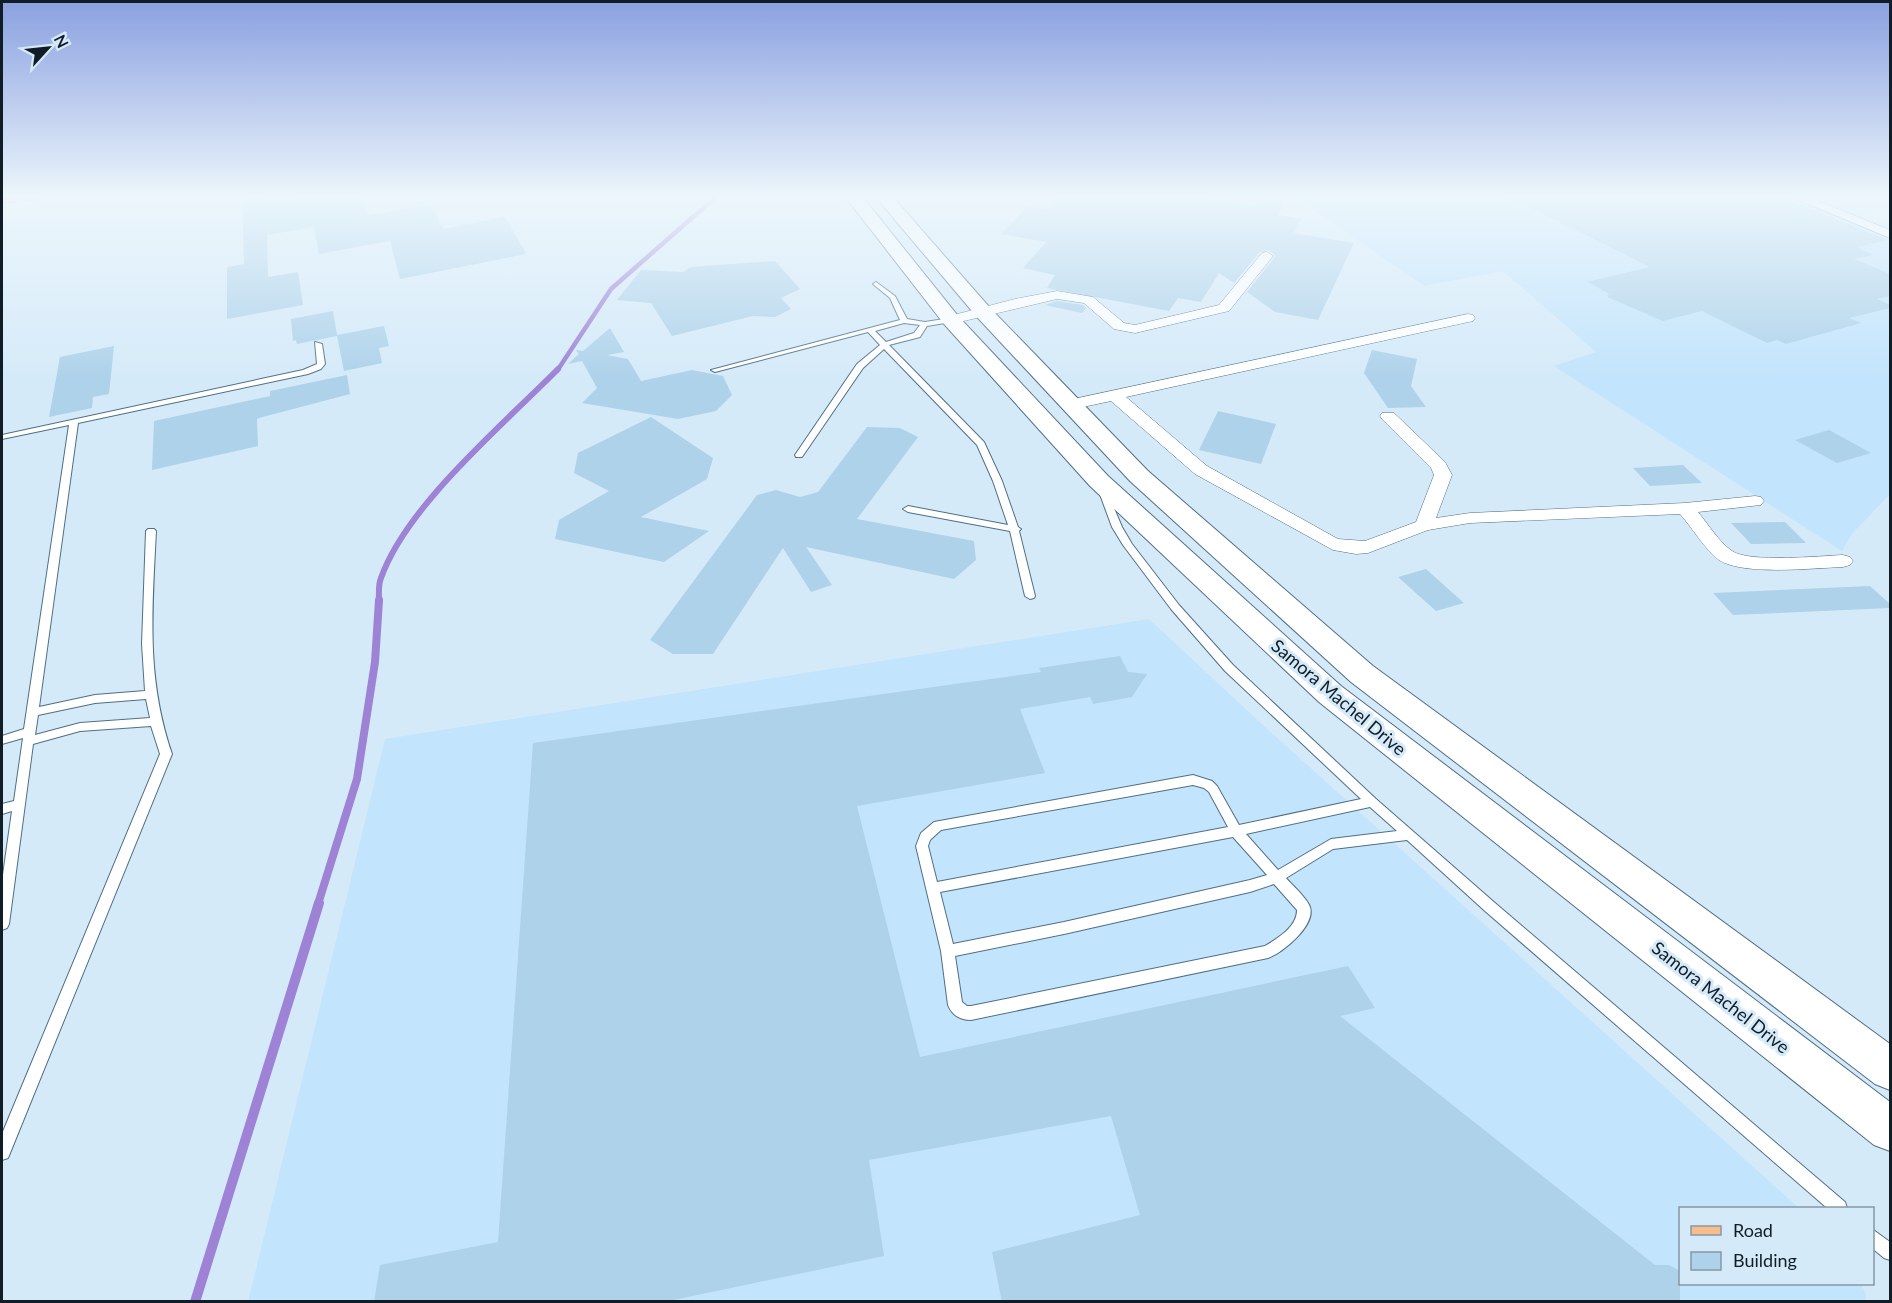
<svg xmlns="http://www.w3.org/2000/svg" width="1892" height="1303" viewBox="0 0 1892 1303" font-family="Lato,sans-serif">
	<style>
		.built { fill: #c2e4fc }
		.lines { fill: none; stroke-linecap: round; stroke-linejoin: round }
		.stream-far3 { stroke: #9d82d5; stroke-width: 4.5 }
		.stream-far2 { stroke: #9d82d5; stroke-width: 6 }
		.stream-far1 { stroke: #9d82d5; stroke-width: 8 }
		.stream { stroke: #9d82d5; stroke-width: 10 }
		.building { fill: #aed2ea }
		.lane-casing { stroke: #4f6f85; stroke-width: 2 }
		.street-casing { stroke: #4f6f85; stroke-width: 1 }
		.secondary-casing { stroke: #4f6f85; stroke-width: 2 }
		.primary-casing { stroke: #a26937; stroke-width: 1 }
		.lane { fill: #fff; fill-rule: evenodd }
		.street { fill: #fff; fill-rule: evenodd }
		.secondary { fill: #fff; fill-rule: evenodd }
		.primary { fill: #f7be8c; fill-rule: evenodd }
		.labels { text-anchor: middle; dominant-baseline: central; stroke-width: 6; stroke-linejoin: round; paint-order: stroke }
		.street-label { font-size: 18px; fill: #101d26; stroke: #d5eaf9 }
	</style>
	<rect width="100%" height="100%" fill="#d5eaf9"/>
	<path class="built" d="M1292 195H1808L1890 228V494L1852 534 1842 551 1554 366 1596 352 1503 271 1424 286Z
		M1149 619 1265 727 1799 1208H1680V1284H1861L1866 1295 1865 1302H248L385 739Z"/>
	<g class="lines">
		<path class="stream-far3" d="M557 371 611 289 718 195"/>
		<path class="stream-far2" d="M379 601C379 594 378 585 381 578 407 505 503 425 558 369"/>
		<path class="stream-far1" d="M318 904 357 779 375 662 379 600"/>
		<path class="stream" d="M195 1302 319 903"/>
	</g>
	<path class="building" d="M250 195H269V201L311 195H362L368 215 431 204 443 229 505 217 526 254 400 279 390 241 319 254 314 227 267 235 268 277 298 272 303 305 227 319V267L244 264 242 197Z
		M1059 195H1195L1257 205 1260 199 1284 202 1278 215 1301 219 1294 233 1354 243 1318 320 1275 312 1247 292 1275 257 1274 254 1267 250 1260 252 1234 283 1219 273 1201 302 1178 298 1169 311 1047 288 1055 275 1023 268 1046 242 1001 234 1028 206 1046 209Z
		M1505 195H1776L1888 240 1856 247 1873 255 1854 259 1890 274V296L1877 299 1890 305V308L1849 318 1861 323 1786 344 1777 340 1767 343 1702 311 1663 321 1607 297 1609 296 1606 295 1610 294 1587 282 1650 267Z
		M775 261 800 289 781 298 791 309 775 317 753 316 672 336 651 303 617 300 641 270 683 272 691 267Z
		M1057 301 1083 305 1086 308 1082 313 1045 305Z
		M333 311 337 335 384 326 389 346 379 348 382 363 344 371 337 336 297 344 296 340 293 341 291 319Z
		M610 328 624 352 607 355 628 359 641 381 692 370 723 376 732 395 716 411 678 419 582 403 597 388 582 361 568 364 579 354 576 350 583 351Z
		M114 346 109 394 93 397 92 408 49 417 60 357Z
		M1372 350 1417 359 1411 386 1426 407 1388 408 1364 373Z
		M347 375 350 394 259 418 257 419 258 446 152 470 154 421 270 396V391Z
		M1218 411 1276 424 1261 464 1199 450Z
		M651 417 713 458 707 479 641 517 709 531 664 562 555 539 559 520 609 491 574 473 578 453Z
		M867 427 900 428 918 437 857 519 974 541 976 560 954 579 806 547 832 585 811 592 783 548 713 654H673L650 640 757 495 776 490 800 497 818 492Z
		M1829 430 1871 453 1837 463 1795 440Z
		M1683 465 1702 483 1650 486 1633 468Z
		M1785 522 1806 543 1751 544 1731 523Z
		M1426 569 1464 603 1436 611 1398 577Z
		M1870 586 1890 604V608L1733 615 1713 593Z
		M1120 656 1128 672 1147 674 1132 697 1093 704 1090 697 1020 709 1045 773 857 806 920 1057 1348 966 1375 1008 1340 1016 1655 1265H1669L1680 1271V1302H1002L992 1252 1140 1215 1111 1116 869 1160 884 1256 664 1302H374L380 1265 498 1242 533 743 1041 672 1039 668Z"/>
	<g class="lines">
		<g class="lane-casing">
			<path id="lane" d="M876 282 895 296 907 319 925 322 951 318 955 320 951 322 927 326 920 337 889 345 984 442 1002 481 1018 527 1021 529 1019 531 1035 596 1034 598 1030 599 1025 596 1010 531 908 512 903 509 908 506 1008 525 993 481 977 445 884 349 863 368 802 457H796L795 455 857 364 880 345 868 332 715 372 711 370 900 320 890 298 873 284ZM904 323 920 325 914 333 886 342 875 331Z
				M315 342 322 344 325 364 321 369 308 374 78 423 39 707 95 695 145 691 142 644 146 531 148 529H154L156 531C152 611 146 678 172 754L8 1158 2 1160V1134L160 754 151 726 80 731 33 744 9 924 7 928 2 930V882L12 811 2 814V804L14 801 23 738 2 744V736L24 729 69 425 2 439V435L303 370 317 364ZM146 699 150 718 80 723 35 735 38 715 95 703Z
				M1102 486 1106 489 1122 527 1132 544 1179 605 1233 665 1376 799 1495 903 1845 1202 1847 1208H1827L1485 911 1407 840 1333 849 1286 878C1292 885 1307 898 1310 907 1316 925 1283 953 1268 958L971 1020C960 1020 952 1015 948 1005L941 951 916 846 921 833 934 822 1193 775 1212 781 1217 786 1239 825 1361 799 1225 671 1171 609 1123 545 1112 527 1098 489ZM1193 785 1204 788 1209 792 1228 827 937 882 928 846 930 840 941 830ZM1370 807 1397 831 1331 839 1278 870 1246 834ZM1233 837 1267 875 1250 880 1064 922 953 944 940 892ZM1274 884 1297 910C1297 927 1278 938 1265 946L971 1006H967L962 1002 955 956 1064 934 1250 892Z
				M1872 1229 1890 1242V1260L1884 1258 1872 1248Z"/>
		</g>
		<g class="street-casing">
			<path id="street" d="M1787 195H1803L1890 230V238Z
				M1267 252 1273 256 1229 311 1135 333 1114 329 1084 303 1057 299 951 324 944 320 946 317 1015 299 1057 291 1093 297 1124 323 1135 325 1219 305 1262 253Z
				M1468 314 1473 315 1475 318 1473 321 1126 397 1207 466 1338 539 1365 541 1416 522 1434 475 1431 468 1382 419 1380 416 1382 413H1394L1445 462 1452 475 1436 518 1470 513 1685 503 1755 496 1761 497 1764 501 1761 505 1698 512C1708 524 1719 542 1732 551 1749 563 1820 556 1843 555L1850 557 1853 561 1850 565 1843 567C1813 568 1744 576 1719 560 1706 551 1691 526 1680 514L1470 523 1428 530 1368 553 1356 554 1333 550 1195 474 1111 401 1069 410 1061 405 1069 400Z"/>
		</g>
		<g class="secondary-casing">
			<path id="secondary" d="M844 195H861L958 316 1108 476 1341 686 1890 1102V1151L1874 1145 1319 702 1090 486 944 324Z
				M874 195H891L991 309 1148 471 1373 666 1890 1044V1090L1875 1084 1351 682 1130 481 977 317Z"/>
		</g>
		<g class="primary-casing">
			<path id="primary" d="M2 195H46L37 200 2 203Z"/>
		</g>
		<use href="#lane" class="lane"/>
		<use href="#street" class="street"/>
		<use href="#secondary" class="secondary"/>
		<use href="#primary" class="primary"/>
	</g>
	<linearGradient id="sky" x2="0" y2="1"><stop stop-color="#8aa0e0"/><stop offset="0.52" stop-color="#ecf6fc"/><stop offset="1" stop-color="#ecf6fc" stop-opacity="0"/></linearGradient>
	<rect width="1892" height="378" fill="url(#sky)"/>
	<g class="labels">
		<g class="street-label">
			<text transform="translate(1339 697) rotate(40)">Samora Machel Drive</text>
			<text transform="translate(1721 997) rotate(38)">Samora Machel Drive</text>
		</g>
	</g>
	<rect width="1892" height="1303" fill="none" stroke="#101d26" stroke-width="6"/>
	<rect x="1679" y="1207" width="195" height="78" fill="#d5eaf9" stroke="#8698a5" stroke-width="1.5"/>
	<rect x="1691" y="1226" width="30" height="9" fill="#f7be8c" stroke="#8698a5" stroke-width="1.5"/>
	<text x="1733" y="1237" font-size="18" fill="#101d26">Road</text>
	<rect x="1691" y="1252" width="30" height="18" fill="#aed2ea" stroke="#8698a5" stroke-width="1.5"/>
	<text x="1733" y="1267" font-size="18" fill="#101d26">Building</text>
	<g transform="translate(48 48) rotate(63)" stroke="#d5eaf9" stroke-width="4.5" paint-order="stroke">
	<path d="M0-4.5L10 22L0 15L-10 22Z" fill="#101d26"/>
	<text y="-9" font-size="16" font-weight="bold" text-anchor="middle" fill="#101d26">N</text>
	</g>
</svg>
